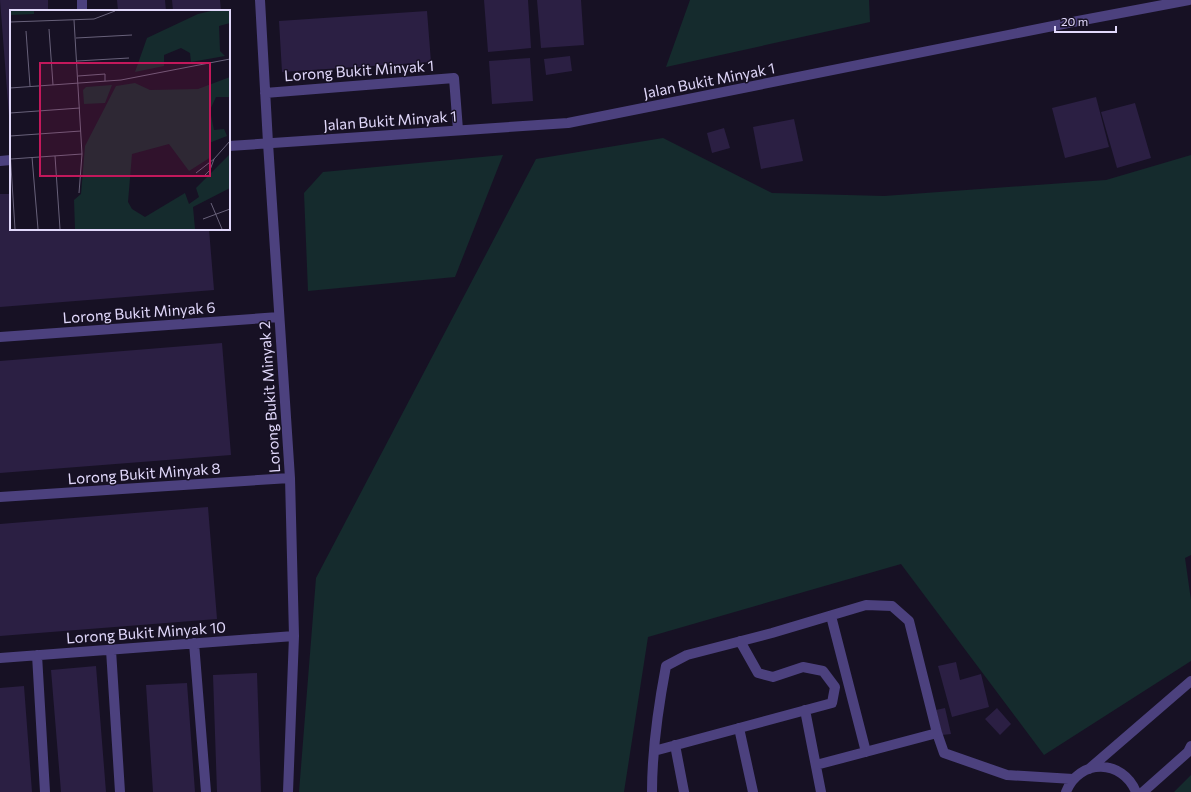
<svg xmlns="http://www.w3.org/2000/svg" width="1191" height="792" viewBox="0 0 1191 792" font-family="Commissioner,sans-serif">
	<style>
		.green { fill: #152b2d }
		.building { fill: #2b1f43 }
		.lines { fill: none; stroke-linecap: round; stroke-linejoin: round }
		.minor { stroke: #4c417e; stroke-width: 10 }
		.labels { text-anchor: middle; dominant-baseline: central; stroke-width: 3; stroke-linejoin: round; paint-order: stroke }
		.street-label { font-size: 15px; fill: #e1d8fb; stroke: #171124 }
		.inset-road { fill: none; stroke: #68617a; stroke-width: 1 }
		.view { fill: #c2185b; fill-opacity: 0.15; stroke: #c2185b; stroke-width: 2 }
		.inset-edge { fill: none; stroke: #e1d8fb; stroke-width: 2 }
	</style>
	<rect width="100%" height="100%" fill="#171124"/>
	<path class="green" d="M690 0H869L870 22 666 67Z
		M663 138 772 193 884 196 1106 180 1191 155V555L1185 558 1191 600V661L1044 755 901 564 648 637 624 792H299L316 578 536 159Z
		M503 155 455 277 308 291 304 193 323 172Z
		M1191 775V792H1174Z"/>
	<path class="building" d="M0 0H48V11H11V116H9Z
		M117 0H165L166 11H118Z
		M172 0H220L221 11H173Z
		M484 0H528L531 48 488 52Z
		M537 0H581L584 45 541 48Z
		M427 11 431 62 282 72 279 21Z
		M570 56 572 71 546 75 544 59Z
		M530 58 533 101 492 104 489 61Z
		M1096 97 1109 147 1065 158 1052 108Z
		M1135 103 1151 158 1117 168 1101 112Z
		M794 119 803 161 761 169 753 127Z
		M724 128 730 148 712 153 707 133Z
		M0 194H11V229H209L214 290 0 307Z
		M222 343 231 455 0 473V361Z
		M208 507 217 619 0 636V524Z
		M956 662 960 680 981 674 989 707 952 717 938 666Z
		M96 666 106 792H61L51 670Z
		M257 673 261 792H217L213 675Z
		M187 683 195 792H153L146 685Z
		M24 686 32 792H0V688Z
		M945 708 951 734 942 735 936 710Z
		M997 708 1011 724 1000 735 985 719Z"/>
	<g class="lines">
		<path class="minor" d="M82 0V11
			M260 0 268 143 290 478 294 636 288 792
			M265 93 454 78 458 130
			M229 146 568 123 1078 21 1189 0
			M0 161 11 160
			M0 337 279 317
			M0 497 290 478
			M831 616 866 752
			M194 643 206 792
			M111 650 120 792
			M37 655 45 792
			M0 658 294 636
			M805 710 821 792
			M739 728 753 792
			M675 745 684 792
			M654 751 832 703 835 687 823 671 803 667 773 677 758 673 740 641
			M816 765 937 733
			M1089 769 1191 681
			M652 792C652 750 658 708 666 666L687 655 772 633 866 605 892 606 909 621 937 733 944 753 1007 775 1073 779
			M1066 792C1079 758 1123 759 1136 792
			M1143 792 1188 752 1191 746"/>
	</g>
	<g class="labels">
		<g class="street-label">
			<text transform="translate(359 70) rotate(-4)">Lorong Bukit Minyak 1</text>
			<text transform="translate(709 80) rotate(-11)">Jalan Bukit Minyak 1</text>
			<text transform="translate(390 120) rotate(-4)">Jalan Bukit Minyak 1</text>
			<text transform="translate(139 312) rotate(-4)">Lorong Bukit Minyak 6</text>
			<text transform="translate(269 397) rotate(-94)">Lorong Bukit Minyak 2</text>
			<text transform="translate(144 473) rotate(-4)">Lorong Bukit Minyak 8</text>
			<text transform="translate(146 632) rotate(-4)">Lorong Bukit Minyak 10</text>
		</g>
	</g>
	<g transform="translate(10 10)">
		<rect width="220" height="220" fill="#171124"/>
		<path d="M0 1H24V4L0 5ZM201 1H220V13L209 16 210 41 215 46 181 52 180 43 171 38 154 45V56L125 62 137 28 188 4ZM220 67V87H206L200 100 204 120 214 119 217 126 199 133 201 147 179 161 159 134 122 144 118 192 122 199 135 207 175 183 179 194 189 187 186 178 220 144V178L183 197 185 219H65L64 190 71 184 75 136 106 76 125 73 140 80 188 79ZM102 75 95 93 74 94 73 80 76 77Z" fill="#152b2d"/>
		<path class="inset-road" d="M64 10 72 144 69 183M0 12 84 9 105 1M39 19 43 75M16 21 20 76M66 28 122 25M67 51 119 48M68 66 95 64V71M0 78 111 70 220 49M0 103 70 98M0 126 71 121M0 141 5 219M45 146 50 219M22 147 28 219M1 149 72 144M186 163 204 149 220 131M193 167 200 160 204 149M201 193 212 219M193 209 220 199"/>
		<path class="view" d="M30 53H200V166H30Z"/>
		<rect width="220" height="220" class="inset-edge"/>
	</g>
	<path d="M1055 26v6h61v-6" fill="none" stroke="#e1d8fb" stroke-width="2"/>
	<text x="1061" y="26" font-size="12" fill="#e1d8fb" stroke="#171124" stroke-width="3" paint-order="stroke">20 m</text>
</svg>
